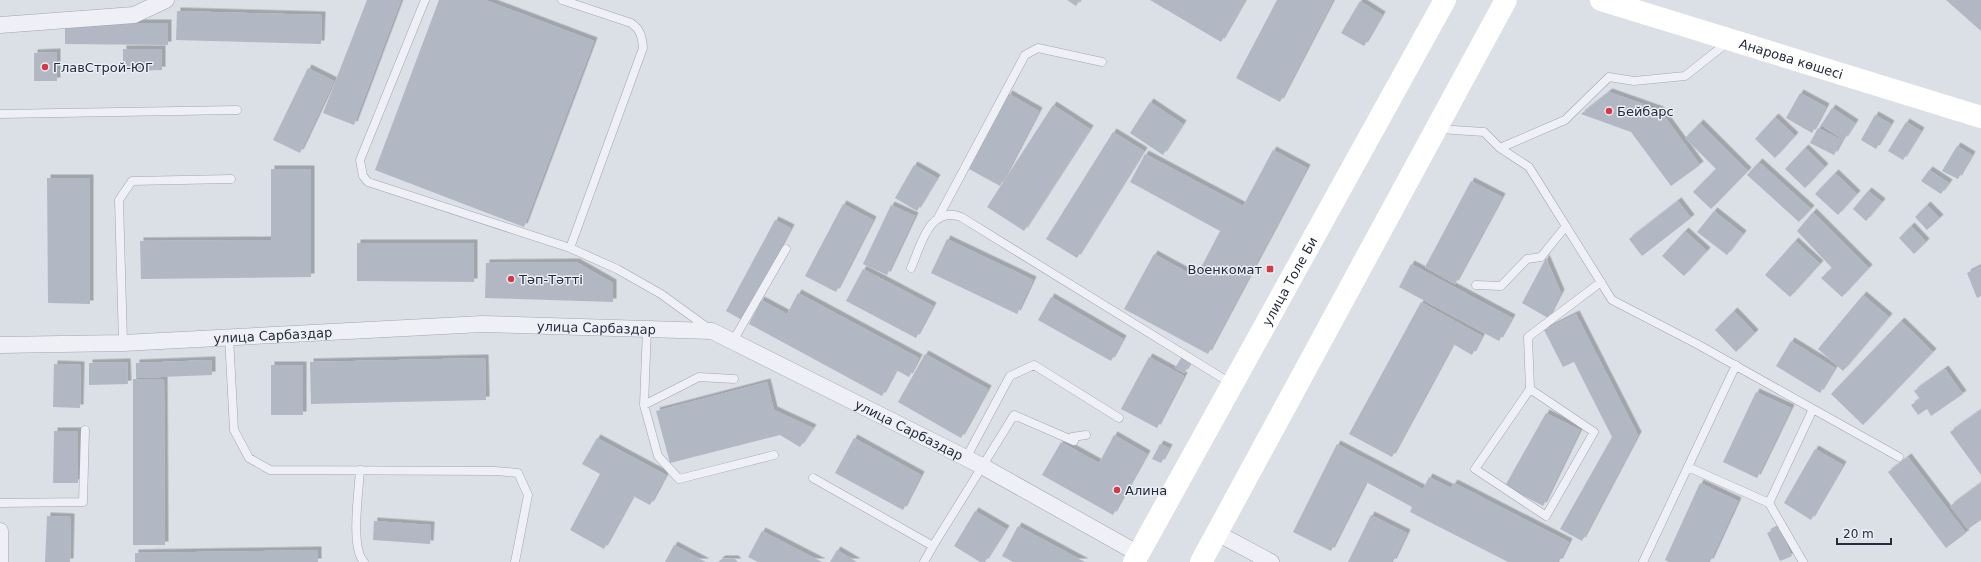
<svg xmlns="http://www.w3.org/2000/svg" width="1981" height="562" viewBox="0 0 1981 562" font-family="'DejaVu Sans',sans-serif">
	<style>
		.building { fill: #b2b8c3; filter: url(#shadow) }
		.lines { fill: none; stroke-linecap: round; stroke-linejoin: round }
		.service-casing { stroke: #a1a6b0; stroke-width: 9 }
		.minor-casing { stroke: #a1a6b0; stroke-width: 17 }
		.service { stroke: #eef0f5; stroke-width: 8 }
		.minor { stroke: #eef0f5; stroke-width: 16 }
		.secondary { stroke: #fff; stroke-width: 22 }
		.poi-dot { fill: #d33946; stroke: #ebeef4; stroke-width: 1.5 }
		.labels { text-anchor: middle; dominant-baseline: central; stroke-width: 3; stroke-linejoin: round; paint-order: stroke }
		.street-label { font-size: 13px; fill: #252c3d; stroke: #ebeef4 }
		.poi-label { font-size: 13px; fill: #252c3d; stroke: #ebeef4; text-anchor: start }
	</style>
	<defs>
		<filter id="shadow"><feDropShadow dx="3.5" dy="-3.5" stdDeviation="0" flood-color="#0004"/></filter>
	</defs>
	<rect width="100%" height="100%" fill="#dbdfe6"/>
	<path class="building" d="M367 0H401L354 125 323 113Z
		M439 0H485L594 41 524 227 375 170Z
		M1067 0H1080L1076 6Z
		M1150 0H1245L1221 42Z
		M1277 0H1333L1280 102 1236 78Z
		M1946 0H1981V31Z
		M1360 1 1382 15 1364 46 1341 33Z
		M177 11 322 15 321 44 176 40Z
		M65 23H168V45L65 44Z
		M123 49H162V70L123 71Z
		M57 52V81H34V53Z
		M308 68 334 81 300 153 273 140Z
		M1609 92 1660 110 1700 165 1671 186 1631 132 1581 114Z
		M1800 93 1826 107 1812 133 1786 118Z
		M1009 94 1039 111 1000 186 969 169Z
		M1150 102 1183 124 1163 155 1130 133Z
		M1053 105 1090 129 1024 231 987 207Z
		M1832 108 1855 123 1844 140 1821 125Z
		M1875 115 1891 124 1876 149 1861 140Z
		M1775 117 1795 136 1775 158 1755 139Z
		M1906 122 1921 131 1903 160 1888 151Z
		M1700 123 1748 171 1711 209 1693 192 1716 169 1685 138Z
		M1818 128 1842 140 1834 155 1810 143Z
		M1113 132 1144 151 1077 258 1046 239Z
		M1957 146 1972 155 1958 179 1942 171Z
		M1805 148 1825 167 1805 188 1785 169Z
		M1273 150 1307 168 1208 354 1124 309 1154 254 1196 277 1220 231 1130 182 1145 154 1243 206Z
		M1759 162 1811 209 1799 222 1747 175Z
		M914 165 937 178 917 211 895 198Z
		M271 169H311V277L141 279 140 241 271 240Z
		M1929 170 1949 183 1941 194 1921 181Z
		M1835 173 1857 194 1838 215 1815 194Z
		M47 178H90V304L48 303Z
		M1471 181 1502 197 1455 284 1425 267Z
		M1868 191 1882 202 1866 221 1853 209Z
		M1678 201 1691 218 1642 256 1629 239Z
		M843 204 873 220 836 292 805 276Z
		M891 205 915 216 887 275 863 264Z
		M1927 205 1940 218 1927 230 1915 217Z
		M1714 211 1743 234 1727 255 1697 232Z
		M1813 212 1869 268 1842 297 1821 278 1832 268 1797 231Z
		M775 220 791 228 742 320 726 311Z
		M1911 226 1926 242 1914 254 1899 238Z
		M1685 231 1707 251 1684 276 1662 256Z
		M947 239 1033 280 1017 314 931 273Z
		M1795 241 1820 264 1790 297 1765 275Z
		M357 243H474V282L357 281Z
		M1546 258 1561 293 1548 318 1522 303Z
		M576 262 613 283V302L485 298 486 263Z
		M1411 264 1512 318 1499 341 1399 287Z
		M1981 266V296L1977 298 1967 273Z
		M863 269 933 306 916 338 846 301Z
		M798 293 919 358 909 377 896 370 882 396 749 324 761 300 787 314Z
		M1863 295 1889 317 1843 371 1818 349Z
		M1051 297 1123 339 1111 361 1038 320Z
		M1421 302 1482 336 1472 355 1453 344 1392 457 1349 434Z
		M1734 311 1755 333 1736 352 1715 330Z
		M1576 314 1638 435 1582 541 1560 529 1612 437 1574 362 1563 367 1544 330Z
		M1901 321 1933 352 1863 425 1831 394Z
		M1791 341 1835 368 1820 393 1776 366Z
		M925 354 988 389 961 438 898 402Z
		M1183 355 1192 361 1184 373 1175 368Z
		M1149 357 1184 376 1157 428 1121 409Z
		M485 358 486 400 311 404 310 362Z
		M212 360V375L136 378V363Z
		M127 362 128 384 89 385V363Z
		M54 364 81 365 80 408 53 407Z
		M271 365H303V415H271Z
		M1945 369 1963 394 1931 416 1927 409 1918 415 1911 405 1920 399 1914 391Z
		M133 379H164L165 545H133Z
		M767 382 774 410 813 428 800 447 780 435 670 463 656 411Z
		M1756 392 1791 408 1757 478 1723 462Z
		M1981 410V475L1950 432Z
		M1546 413 1580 430 1543 506 1505 486Z
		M54 431H78V483H53Z
		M1114 435 1147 454 1113 515 1042 475 1061 442 1099 463Z
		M597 438 666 475 650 505 633 496 604 549 570 530 600 474 582 464Z
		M854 438 921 475 903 510 835 473Z
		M1160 444 1169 448 1161 463 1152 459Z
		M1337 444 1423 489 1429 477 1451 488 1454 483 1569 542 1559 562H1508L1410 512 1412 507 1366 482 1331 551 1293 532Z
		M1815 449 1843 465 1811 520 1784 503Z
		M1908 457 1966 533 1946 548 1888 472Z
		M1700 483 1738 501 1710 562H1669L1665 560Z
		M1981 483V520L1968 529 1950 506Z
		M975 511 1006 529 985 562H980L954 546Z
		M1371 515 1407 533 1393 562H1348Z
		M47 516 71 517 70 562H45Z
		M374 521 431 525 430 544 373 540Z
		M1018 526 1085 562H1013L1002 556Z
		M1778 527 1792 556 1780 561 1767 533Z
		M762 531 822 562H758L748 557Z
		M674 545 706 562H665Z
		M318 550V562H135V553Z
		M837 550 857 562H830Z
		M722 559H735L738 562H718Z"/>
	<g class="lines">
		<g class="service-casing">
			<path id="service" d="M425 0 360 160 363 176 368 182 570 248 617 269 661 294 708 328
				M562 0 631 23C641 30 642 37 643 48L570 248
				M0 114 237 110
				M1439 129 1484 132 1500 148 1565 120 1609 77 1634 81 1685 76 1728 42
				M1500 148 1529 167 1612 300 1697 344 1813 409 1769 503 1803 562
				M939 216 1025 55 1038 48 1102 62
				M911 268C921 246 929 205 961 217L1232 384
				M1476 285 1501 286 1527 259 1541 257 1566 226
				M647 329 644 405 658 456 679 479 774 455
				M229 337 234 430 249 458 270 470 495 471 518 473 528 495 515 562
				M733 341 786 249
				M123 343 119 200 132 181 231 179
				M1530 389 1594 432 1546 516 1475 469 1530 389 1528 337 1601 282
				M644 405 699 377 734 379
				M1813 409 1899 457
				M966 458 1010 376 1034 365 1119 418
				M1688 467 1769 503
				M360 470C359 490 350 548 364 562
				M813 478 933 546 1014 415 1074 441 1072 437 1086 435
				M0 503 83 502 85 430
				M924 562 933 546
				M1643 562 1736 365"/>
		</g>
		<g class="minor-casing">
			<g id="minor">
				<path d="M0 25 134 15 166 0"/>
				<path id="s1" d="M0 345 123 343 482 324 712 331 982 466 1139 554"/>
				<path d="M0 531V562"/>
				<path d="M1217 533 1271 562"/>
			</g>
		</g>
		<use href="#service" class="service"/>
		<use href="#minor" class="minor"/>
		<g class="secondary">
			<path id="s2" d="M1601 0 1981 117"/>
			<path id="s3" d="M1134 562 1445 0"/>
			<path d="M1201 562 1506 0"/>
		</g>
	</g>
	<g class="poi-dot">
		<circle cx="45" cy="67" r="4"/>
		<circle cx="1609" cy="111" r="4"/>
		<rect x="1266" y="265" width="8" height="8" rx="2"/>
		<circle cx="511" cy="279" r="4"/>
		<circle cx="1117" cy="490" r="4"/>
	</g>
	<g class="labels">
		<g class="street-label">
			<text stroke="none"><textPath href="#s2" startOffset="199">Анарова көшесі</textPath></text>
			<text stroke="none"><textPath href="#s3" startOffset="321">улица Толе Би</textPath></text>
			<text stroke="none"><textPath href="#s1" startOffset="597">улица Сарбаздар</textPath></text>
			<text stroke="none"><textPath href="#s1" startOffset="273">улица Сарбаздар</textPath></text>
			<text stroke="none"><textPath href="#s1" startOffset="933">улица Сарбаздар</textPath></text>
		</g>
		<g class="poi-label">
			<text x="53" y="67">ГлавСтрой-ЮГ</text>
			<text x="1617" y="111">Бейбарс</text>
			<text x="1262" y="269" text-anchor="end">Военкомат</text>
			<text x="519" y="279">Тәп-Тәтті</text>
			<text x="1125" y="490">Алина</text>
		</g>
	</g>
	<path d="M1837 538v6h54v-6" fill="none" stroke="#252c3d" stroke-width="2"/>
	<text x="1843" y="538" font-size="12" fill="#252c3d" stroke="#ebeef4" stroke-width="3" paint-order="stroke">20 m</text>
</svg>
